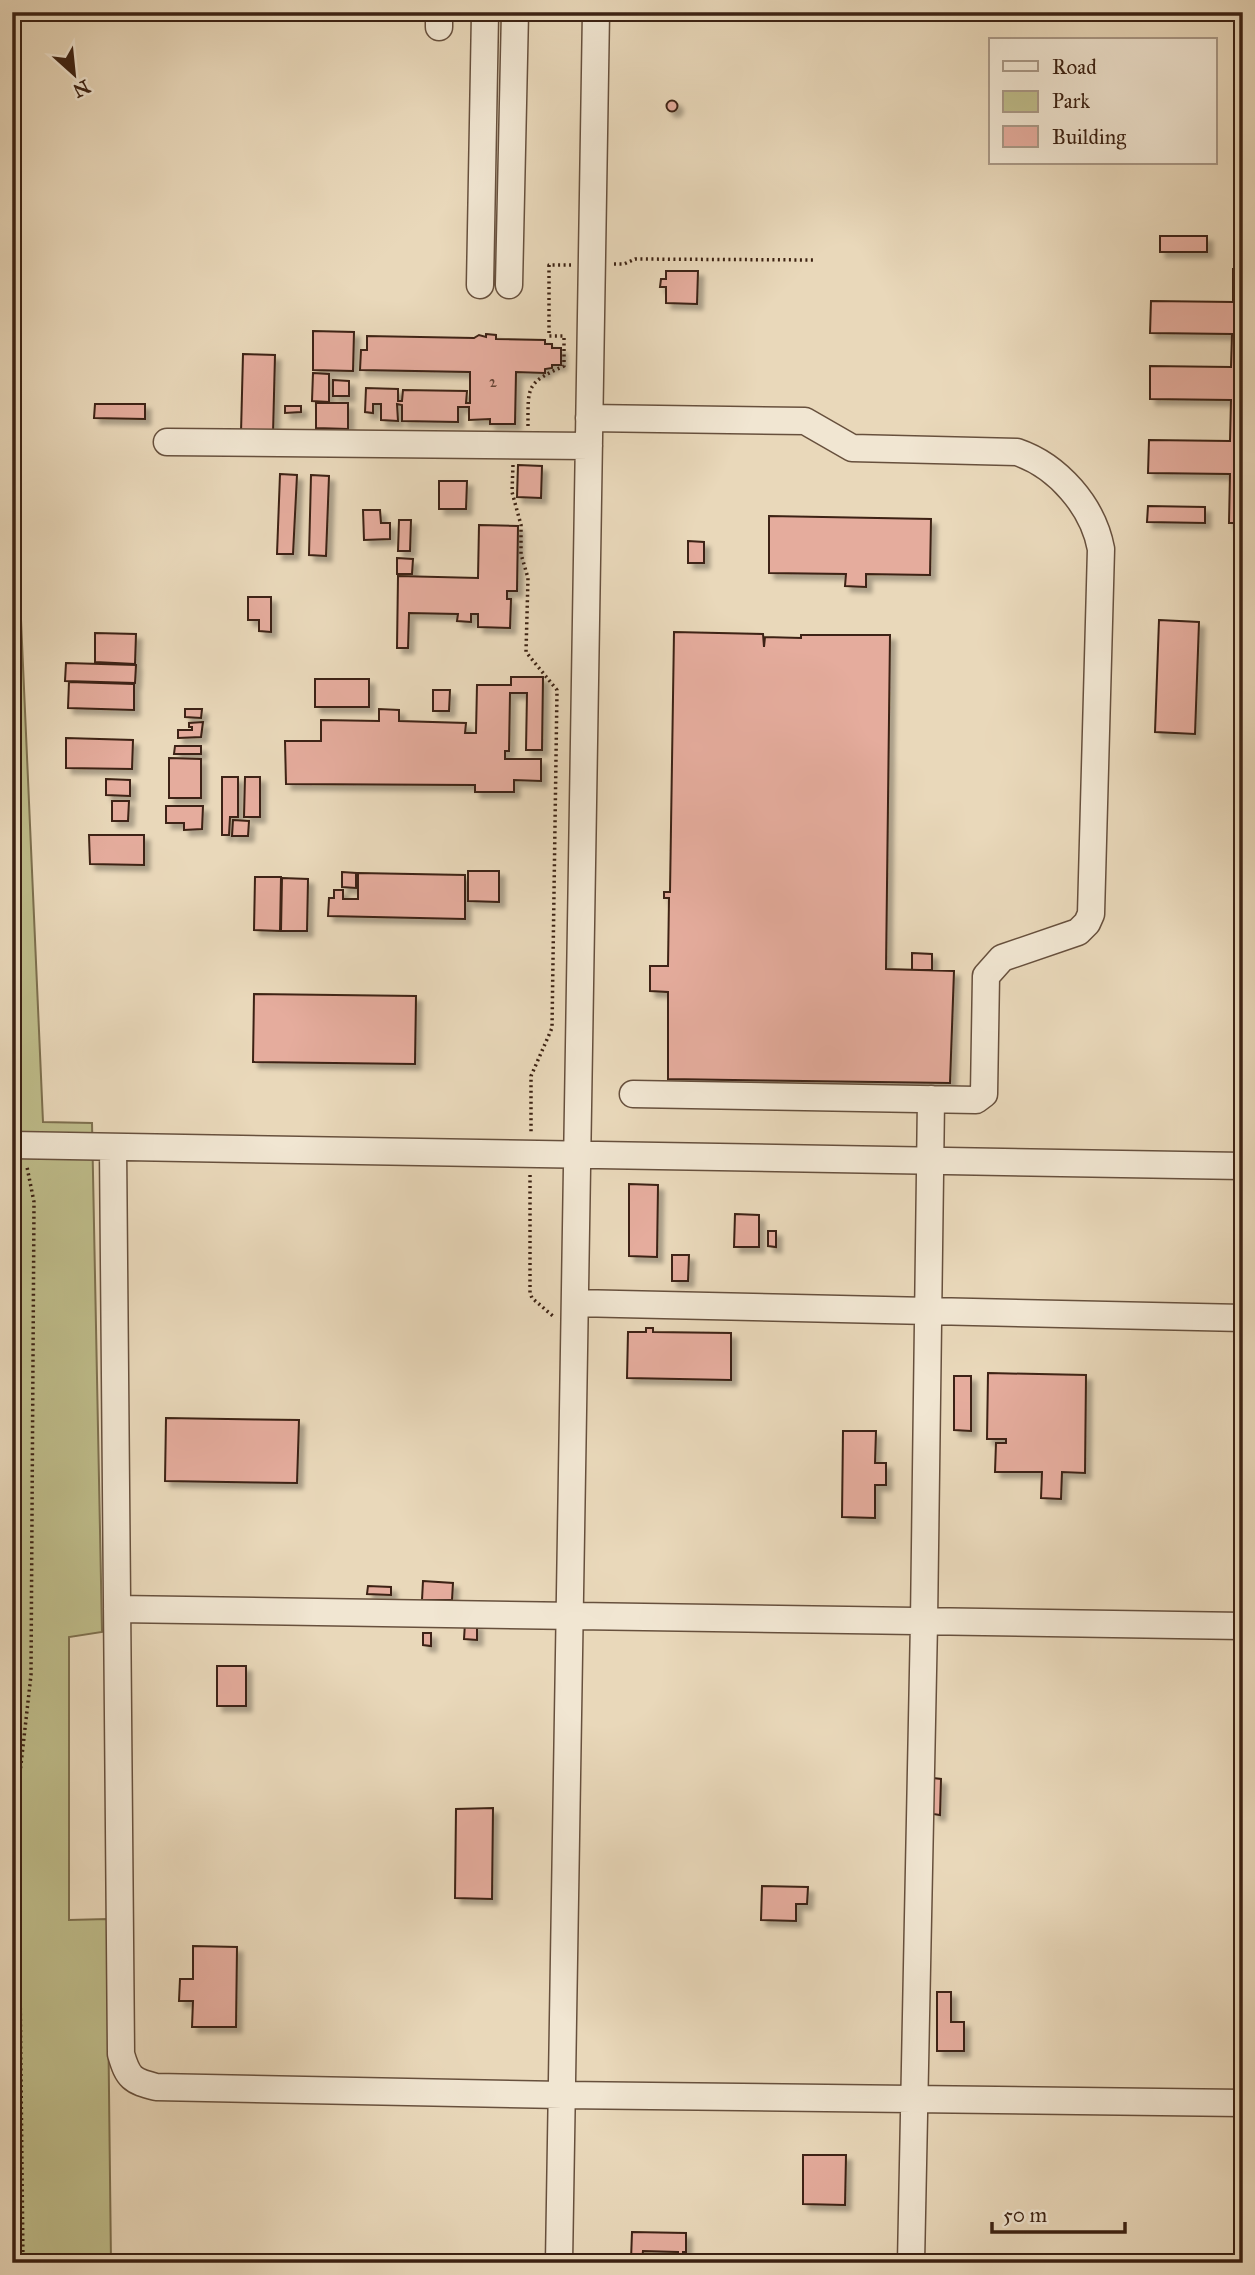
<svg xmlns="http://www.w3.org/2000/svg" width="1255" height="2275" viewBox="0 0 1255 2275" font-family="'IM FELL Great Primer',serif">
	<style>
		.green { fill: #bebc8a; stroke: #7d6f4e; stroke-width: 2 }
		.building { fill: #e5ac9d; stroke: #3c2213; stroke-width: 2; filter: url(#shadow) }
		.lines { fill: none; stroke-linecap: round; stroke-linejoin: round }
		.minor-casing { stroke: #67503d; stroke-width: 29 }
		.path { stroke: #3c2213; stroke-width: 3.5; stroke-dasharray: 2 3.5; stroke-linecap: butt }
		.minor { stroke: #f1e6d2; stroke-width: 26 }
		.labels { text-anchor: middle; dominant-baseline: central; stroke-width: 5; stroke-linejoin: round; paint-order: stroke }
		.number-label { font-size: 16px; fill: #664436 }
	</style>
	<defs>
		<filter id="shadow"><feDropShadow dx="5.5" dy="5.5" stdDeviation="2" flood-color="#0004"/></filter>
	</defs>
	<rect width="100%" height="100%" fill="#e9d8ba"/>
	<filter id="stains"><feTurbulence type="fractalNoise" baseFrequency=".00286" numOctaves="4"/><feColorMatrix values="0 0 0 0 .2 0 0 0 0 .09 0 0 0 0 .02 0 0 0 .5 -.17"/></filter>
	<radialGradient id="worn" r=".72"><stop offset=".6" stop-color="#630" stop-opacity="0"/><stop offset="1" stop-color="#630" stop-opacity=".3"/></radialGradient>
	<path class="green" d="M12 414 43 1122 92 1123 102 1632 69 1637V1920L107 1919 111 2263H12Z"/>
	<path class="building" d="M666.5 106a5.5 5.5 0 1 1 11 0a5.5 5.5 0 1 1-11 0Z
		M1160 236H1207V252H1160Z
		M1233 269 1243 270V523H1229L1230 474 1148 473 1149 440 1230 441 1231 400 1150 399V366L1231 367 1232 334 1150 333 1151 301 1233 302Z
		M666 271H698L697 304 666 303V287H660L661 279H666Z
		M313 331 354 332 353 371 313 370Z
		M486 334 496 335V339L545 340V344H552V348H561V365H552V368L545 369V373L516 372 515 424H490V419L469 420V407H458V422L402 421V405L397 404 398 421 381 420V404H373V413L365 412 366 388 398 389V401H402L403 390 467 391 466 403H470V372L360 370 361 350H367V336L474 338 479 335 486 337Z
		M243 354 275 355 273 434 241 433Z
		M313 373 329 374V402L312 401Z
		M333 380 349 381V396H333Z
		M316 403H348V429L316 428Z
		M95 404H145V419L94 418Z
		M285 406H301V412L285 413Z
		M518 465 542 466 541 498 517 497Z
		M280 474 297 475 293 554H277Z
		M311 475 329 476 326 556 309 555Z
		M439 481H467L466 509H439Z
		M1148 506 1205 507V523L1147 522Z
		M363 510H380L381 523H390V539L364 540Z
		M769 516 931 519 930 575 866 574V587L845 586 846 574 769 573Z
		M399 520H411L410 551H398Z
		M479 525 518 526 517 591H507V599H511L510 628 478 627V614H471V622L457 621 458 614 409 613 408 648H397L398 576 478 578Z
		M688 541 704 542V563H688Z
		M397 558 413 559 412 574H397Z
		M248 597H271V632L259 631V620H248Z
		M1159 620 1199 622 1195 734 1155 732Z
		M674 632 763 634 764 647 765 637 801 638V635H890L886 969 954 971 950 1083 668 1079V992L650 991V966H668L669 898H664V892H670Z
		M95 633 136 634 135 664 95 662Z
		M66 663 136 665 135 683 65 681Z
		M511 677H543L542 750H526L527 693H510L509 751H505V759H541V781L514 780V792H475V785L286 784 285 741H321V720L379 721V709L399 710V721L466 723 465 733H476L477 685H511Z
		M315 679H369V707H315Z
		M69 682 134 684V710L68 708Z
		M433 690H450L449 711H433Z
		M185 709H202L201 718 185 717Z
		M203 722 201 737 178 738V730H192V727H189V723Z
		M66 738 133 740 132 769 66 768Z
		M175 746H201V754H174Z
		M169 758 201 759V798H169Z
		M222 777H238V817H230L229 835H222Z
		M245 777H260V817H244Z
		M106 779 130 780V796L106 795Z
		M112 801H129L128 821H112Z
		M166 806H203L202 829 184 830V823H166Z
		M233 820 249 821 248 836H232Z
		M89 835H144V865L90 864Z
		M468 871H499V902L468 901Z
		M342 872 356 873V888L342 887Z
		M358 873 465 875V919L328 916 329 898H334V890H343V899H358Z
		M255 877H281L280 931 254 930Z
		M282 878 308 879 307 931H281Z
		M912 953 932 954V970H912Z
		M254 994 416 996 415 1064 253 1062Z
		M629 1184 658 1185 657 1257 629 1256Z
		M735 1214 759 1215V1247H734Z
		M768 1231H776V1247L768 1246Z
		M672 1255H689L688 1281H672Z
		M646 1328H653V1332L731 1333V1380L627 1378 628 1332H646Z
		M988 1373 1086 1375 1085 1473 1062 1472 1061 1499 1041 1498 1042 1472H995L996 1443H1006V1439H987Z
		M954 1376H971V1431L954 1430Z
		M166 1418 299 1420 297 1483 165 1481Z
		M843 1431H876L875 1463H886V1485H875V1518L842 1517Z
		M423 1581 453 1583 452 1600H422Z
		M368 1586 391 1587V1595L367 1594Z
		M465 1623 477 1624V1640L464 1639Z
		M423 1633H431V1646L423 1645Z
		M217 1666H246V1706H217Z
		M933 1778 941 1779 940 1815 933 1814Z
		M493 1808 492 1899 455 1898 456 1809Z
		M762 1886 808 1887 807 1904H796V1921L761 1920Z
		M193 1946 237 1947 236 2027H192L193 2001H179L180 1979H193Z
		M937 1992H951V2022H964V2051H937Z
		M803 2155H846L845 2205 803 2204Z
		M632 2232 686 2233V2252H683V2255H678V2252L643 2251 642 2260H631Z"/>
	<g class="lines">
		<g class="minor-casing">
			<path id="minor" d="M439 27V12
				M480 285 485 14
				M509 285 515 12
				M589 418 805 421 852 448 1017 452C1058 466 1093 506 1101 549L1091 914 1087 923 1078 932 1002 958 986 976 984 1094 976 1100 633 1094
				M167 442 589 446
				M12 1145 1243 1166
				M113 1147 121 2054C128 2078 132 2081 156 2087L562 2095 1243 2103
				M575 1303 1243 1318
				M117 1609 1243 1626
				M559 2263 596 12
				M911 2263 924 1622 931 1099"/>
		</g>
		<path class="path" d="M614 264H624L635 259 816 260
			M528 426C528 386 526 383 564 366V336H549V265H571
			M513 465 512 492 521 525V554L528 578 526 652 557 690 552 1028 531 1076V1132
			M12 1113 15 1123
			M530 1175V1293L532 1298 554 1317
			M23 2263 18 1791 31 1675 34 1202 27 1167"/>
		<use href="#minor" class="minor"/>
	</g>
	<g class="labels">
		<g class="number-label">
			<text x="493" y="381">2</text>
		</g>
	</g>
	<rect width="1255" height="2275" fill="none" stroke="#e9d8ba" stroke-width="42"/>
	<rect x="14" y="14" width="1227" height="2247" fill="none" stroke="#3c2213" stroke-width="3.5"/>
	<rect x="21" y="21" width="1213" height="2233" fill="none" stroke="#3c2213" stroke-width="2"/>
	<rect x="989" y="38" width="228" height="126" fill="#f1e6d2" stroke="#a99886" stroke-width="2"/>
	<rect x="1003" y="61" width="35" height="10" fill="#f1e6d2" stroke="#a99886" stroke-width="2"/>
	<text x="1052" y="74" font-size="21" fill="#3c2213">Road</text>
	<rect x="1003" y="91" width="35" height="21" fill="#bebc8a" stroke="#a99886" stroke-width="2"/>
	<text x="1052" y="108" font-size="21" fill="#3c2213">Park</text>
	<rect x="1003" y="126" width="35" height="21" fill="#e5ac9d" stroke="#a99886" stroke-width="2"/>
	<text x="1052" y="144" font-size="21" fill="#3c2213">Building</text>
	<g transform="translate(74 74) rotate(153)" stroke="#f1e6d2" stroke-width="5" paint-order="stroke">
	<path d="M0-5L12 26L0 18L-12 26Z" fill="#3c2213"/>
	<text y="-10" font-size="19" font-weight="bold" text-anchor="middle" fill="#3c2213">N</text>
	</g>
	<path d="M992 2222v10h133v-10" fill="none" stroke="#3c2213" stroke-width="3.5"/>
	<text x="1003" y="2222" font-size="21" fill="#3c2213" stroke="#f1e6d2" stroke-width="5" paint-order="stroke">50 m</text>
	<rect width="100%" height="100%" filter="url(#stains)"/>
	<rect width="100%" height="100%" fill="url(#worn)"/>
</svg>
